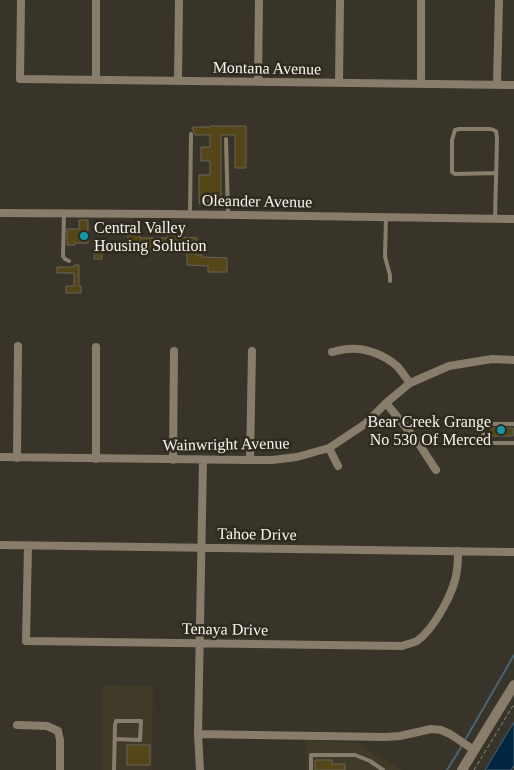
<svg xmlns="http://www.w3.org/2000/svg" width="514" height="770" viewBox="0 0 514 770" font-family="Georgia,serif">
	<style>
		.built { fill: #403b29 }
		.water { fill: #002642; stroke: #4a6475 }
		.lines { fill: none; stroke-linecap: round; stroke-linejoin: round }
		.stream { stroke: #4a6475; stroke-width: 2 }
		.building { fill: #544616; stroke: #686458 }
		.path { stroke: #8d8a81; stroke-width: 1; stroke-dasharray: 4 2.5; stroke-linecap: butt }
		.service { stroke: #887d6a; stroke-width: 4 }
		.minor { stroke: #887d6a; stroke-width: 8 }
		.tertiary { stroke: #887d6a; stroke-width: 10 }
		.culture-dot { fill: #0f9aa8; stroke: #2e2a1f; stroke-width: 2 }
		.labels { text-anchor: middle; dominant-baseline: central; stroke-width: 5; stroke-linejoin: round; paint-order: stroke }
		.street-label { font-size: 16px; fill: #f7f5ed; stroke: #2e2a1f }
		.poi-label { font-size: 16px; fill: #f7f5ed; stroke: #2e2a1f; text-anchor: start }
	</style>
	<rect width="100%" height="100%" fill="#383429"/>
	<path class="built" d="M103 685 153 686 152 770 147 768 146 770H103Z
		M305 740 358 743 402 770H306Z"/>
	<path class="water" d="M514 722V765L511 770H485Z"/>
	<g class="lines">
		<path class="stream" d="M465 740 514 655
			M447 770 463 744"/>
	</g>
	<path class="building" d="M210 126H246V168H235V135H221V201H208V204H199V175H210V161H201V147H210V135H195L193 131V127H210Z
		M79 220H88V243H75V245H67V229H79Z
		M128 234H140V238H167V234H179V237L197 238 196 255H202V257L227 258V272H208V266L187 265V253L147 252V244H128Z
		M105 241 120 242 119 251H102V259H94V243H105Z
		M74 265H79V286H81V293H66V286H74V273H57V267H74Z
		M490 428H513V436H490Z
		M127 745H150V765H127Z
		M315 760H332V764H345V770H315Z"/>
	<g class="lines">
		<path class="path" d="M474 770 514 704"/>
		<path class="service" d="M226 139 228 215
			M64 213 63 256 65 259 69 261
			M190 214 191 134
			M386 217 385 257 390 275V281
			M495 219 497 139 496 131 491 129H459L455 130 452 140V172L455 174 496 173
			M514 424H483V443H514
			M114 770 115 725 116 721H141L140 740 115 739
			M311 770V755H355L370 761 383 770"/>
		<path class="minor" d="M21 0 20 79 514 85
			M421 0V84
			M96 80V0
			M178 81 179 0
			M258 81 259 0
			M339 83 340 0
			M497 85 499 0
			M0 213 164 214 514 219
			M332 352C337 351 343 349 348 349 365 347 385 355 398 367 402 372 406 378 410 383
			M386 403 417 441 436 470
			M329 448 338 466
			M0 457 250 460H272L297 457 329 448 365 424 386 403 410 383 449 366 492 359 514 360
			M17 458 18 346
			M96 459V347
			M173 460 174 351
			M250 460 252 351
			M0 545 514 552
			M28 546 26 641 402 646C407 644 413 643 417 641 434 629 455 591 457 570 458 564 458 557 458 551
			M17 725 47 726 58 731 60 740V770
			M198 734 386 737 400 736 431 729 441 730 450 734 474 750
			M200 770 198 734 203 460"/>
		<path class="tertiary" d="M462 770 514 685"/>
	</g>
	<g class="culture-dot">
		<circle cx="84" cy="236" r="5"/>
		<circle cx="501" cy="430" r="5"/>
	</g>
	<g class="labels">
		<g class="street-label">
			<text transform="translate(267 68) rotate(1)">Montana Avenue</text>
			<text transform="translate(257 201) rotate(1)">Oleander Avenue</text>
			<text transform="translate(226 444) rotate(-1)">Wainwright Avenue</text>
			<text transform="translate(257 534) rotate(1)">Tahoe Drive</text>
			<text transform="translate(225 629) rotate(1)">Tenaya Drive</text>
		</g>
		<g class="poi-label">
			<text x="94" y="227">Central Valley<tspan x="94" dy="18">Housing Solution</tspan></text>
			<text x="491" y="421" text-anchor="end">Bear Creek Grange<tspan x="491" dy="18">No 530 Of Merced</tspan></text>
		</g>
	</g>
</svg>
